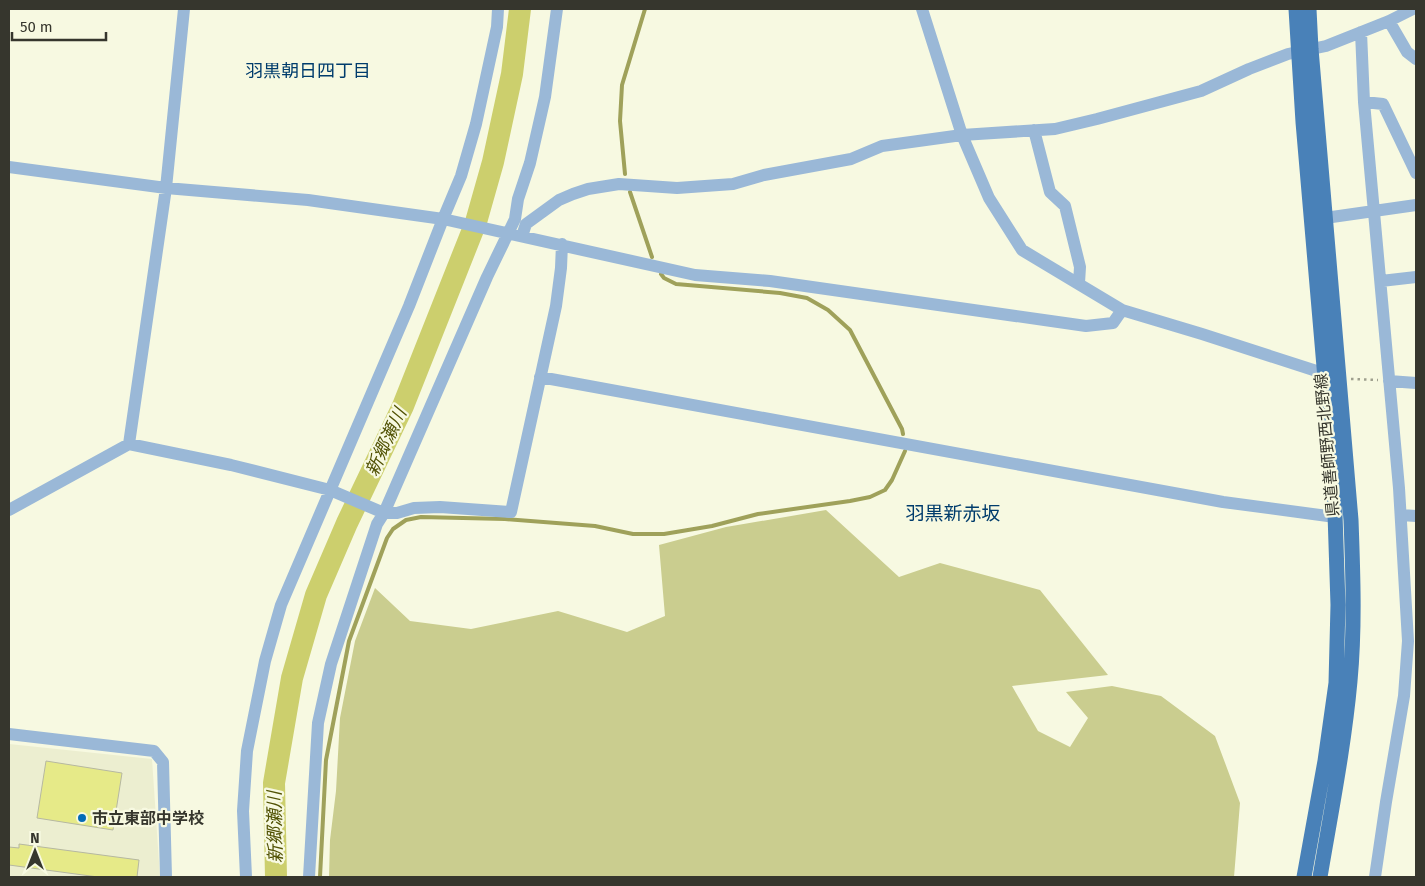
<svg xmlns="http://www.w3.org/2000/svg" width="1425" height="886" viewBox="0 0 1425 886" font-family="'Fira Sans','Noto Sans JP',sans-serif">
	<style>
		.built { fill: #eceed0 }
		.green { fill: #cacd8f }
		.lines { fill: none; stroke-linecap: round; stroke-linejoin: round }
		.stream { stroke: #9fa15a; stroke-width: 4 }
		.river { stroke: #cccf6d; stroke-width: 22 }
		.building { fill: #e6ea88; stroke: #b6b8a1 }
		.path { stroke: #9fa08e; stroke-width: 2.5; stroke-dasharray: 2.5 4; stroke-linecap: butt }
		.minor { stroke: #9ab8d7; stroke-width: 12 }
		.major { stroke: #4981b8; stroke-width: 15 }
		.poi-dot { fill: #046bb7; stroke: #f7f9e1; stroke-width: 2 }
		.labels { text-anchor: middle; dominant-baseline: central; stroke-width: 4.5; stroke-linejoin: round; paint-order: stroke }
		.street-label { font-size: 16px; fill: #36362d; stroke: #f7f9e1 }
		.poi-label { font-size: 16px; font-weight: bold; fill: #36362d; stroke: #f7f9e1; text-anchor: start }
		.neighbourhood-label { font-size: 18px; fill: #003c6c; stroke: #f7f9e1 }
		.water-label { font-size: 18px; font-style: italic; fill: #515204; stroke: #f7f9e1 }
		.quarter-label { font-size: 19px; fill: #003c6c; stroke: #f7f9e1 }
	</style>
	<rect width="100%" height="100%" fill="#f7f9e1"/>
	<path class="built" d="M9 744 152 759 160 877H9Z"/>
	<path class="green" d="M826 510 899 577 940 563 1040 590 1108 675 1012 686 1038 731 1070 747 1088 718 1066 692 1112 686 1161 696 1215 736 1240 803 1234 877H329L330 840 336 791 340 718 355 641 375 588 410 621 471 629 558 611 627 632 665 616 659 545 726 527Z"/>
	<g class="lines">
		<path class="stream" d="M625 174 620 121 622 85 645 9
			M630 192 652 257
			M661 274 664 278 676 284 780 293 807 298 828 310 850 330 902 429 903 434
			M320 877 326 760 349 641 387 538 393 529 406 520 421 517 505 519 595 526 633 534H664L712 526 758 514 850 501 870 497 885 490 892 480 905 451"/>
		<path class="river" d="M276 877 274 783 292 678 316 595 347 523 403 406 476 222 493 162 512 74 520 9"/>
	</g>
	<path class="building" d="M46 761 122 773 113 830 37 818Z
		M19 844 139 860 137 877H98L9 865V847L19 848Z"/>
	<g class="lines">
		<path class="path" d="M1351 379 1378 380"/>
		<path class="minor" d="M922 9 962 135 989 198 1022 250 1122 310 1202 334 1332 376
			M1389 21 1407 52 1416 59
			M1361 32 1364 102 1399 488 1408 641 1404 696 1386 802 1375 877
			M1364 102 1383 104 1416 173
			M1034 130 1050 192 1065 206 1080 267 1079 283
			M9 167 166 188 308 200 443 219 695 275 770 281 1086 326 1113 323 1122 310
			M1325 218 1416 205
			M522 236 526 224 559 200 573 194 588 189 619 184 677 188 733 184 764 175 851 159 882 146 962 135 1055 129 1097 119 1201 91 1249 69 1288 54 1326 46 1389 21 1413 9
			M1381 281 1416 277
			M540 377 1223 502 1335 517
			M1389 381 1416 383
			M129 444 166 188 184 9
			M9 510 129 444 231 465 330 490 384 513H397L414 508 440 507 511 512 556 306 561 268 562 244
			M1401 515 1416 516
			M9 734 154 751 163 762 166 877
			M246 877 243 811 247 751 265 661 281 605 409 306 443 219 461 176 476 124 497 27 498 9
			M309 877 318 723 331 664 377 524 384 513 487 277 515 219 518 199 530 163 545 97 557 9"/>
		<path class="major" d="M1296 9 1303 122 1334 483 1338 605 1336 683 1325 761 1304 877
			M1309 9 1311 49 1351 520C1353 574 1355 628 1350 681 1344 747 1331 812 1320 877"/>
	</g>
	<circle class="poi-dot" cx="82" cy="818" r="5"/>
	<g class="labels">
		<g class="street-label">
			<text transform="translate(1327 445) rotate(-95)">県道善師野西北野線</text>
		</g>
		<g class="poi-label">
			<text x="92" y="818">市立東部中学校</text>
		</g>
		<g class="neighbourhood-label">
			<text x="308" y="71">羽黒朝日四丁目</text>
		</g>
		<g class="water-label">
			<text transform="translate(386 442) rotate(-65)">新郷瀬川</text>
			<text transform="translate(275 827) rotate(-91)">新郷瀬川</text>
		</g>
		<g class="quarter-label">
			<text x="953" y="513">羽黒新赤坂</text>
		</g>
	</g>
	<rect width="1425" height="886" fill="none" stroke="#36362d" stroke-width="20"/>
	<g transform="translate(35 851)" stroke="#f7f9e1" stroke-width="4" paint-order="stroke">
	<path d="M0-4L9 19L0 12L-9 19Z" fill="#36362d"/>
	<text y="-8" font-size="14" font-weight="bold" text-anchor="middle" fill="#36362d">N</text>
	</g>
	<path d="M12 32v8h94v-8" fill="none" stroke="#36362d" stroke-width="2.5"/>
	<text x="20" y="32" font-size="15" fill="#36362d" stroke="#f7f9e1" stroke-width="4" paint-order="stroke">50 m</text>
</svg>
